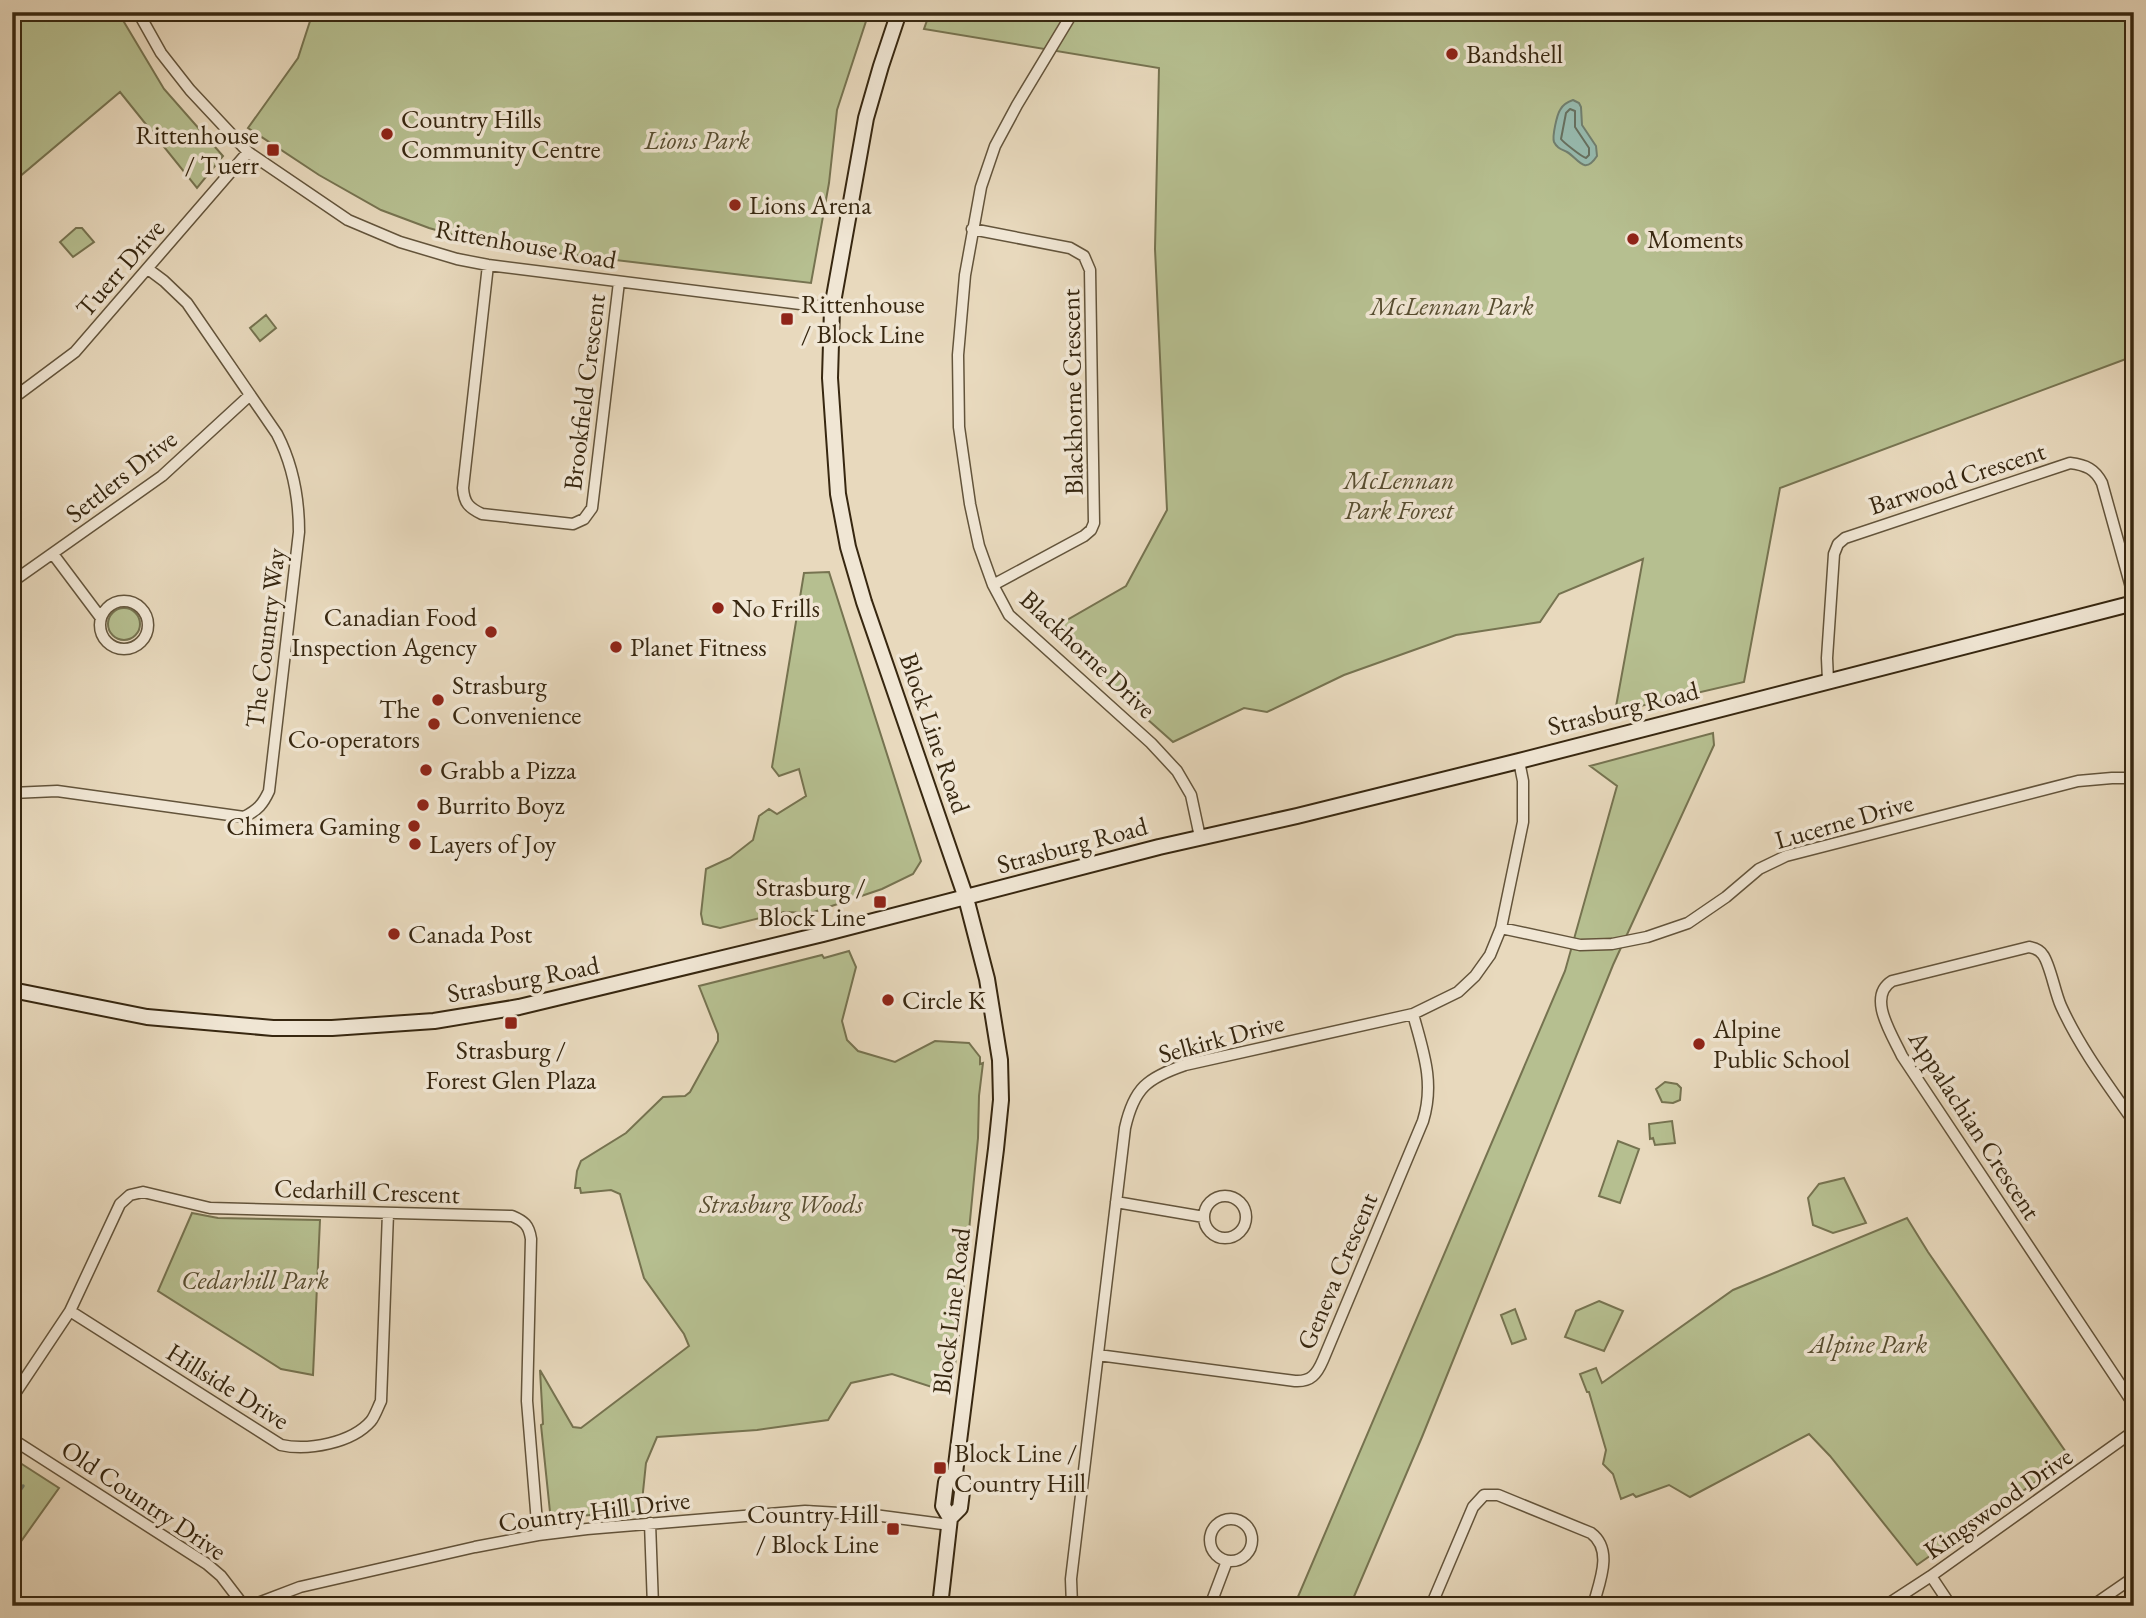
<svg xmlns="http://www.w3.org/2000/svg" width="2146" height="1618" viewBox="0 0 2146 1618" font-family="'EB Garamond',serif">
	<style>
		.green { fill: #b6bf90; stroke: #767350; stroke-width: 2 }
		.water { fill: #97baae; stroke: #717f6f; stroke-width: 2 }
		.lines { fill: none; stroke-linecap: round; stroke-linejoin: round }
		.shore { stroke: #67705f; stroke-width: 2 }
		.stream { stroke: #717f6f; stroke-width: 3.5 }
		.street-casing { stroke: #63543b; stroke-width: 13 }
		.secondary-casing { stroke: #372710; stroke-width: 18 }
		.street { stroke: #f0e6d4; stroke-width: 10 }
		.secondary { stroke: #f0e6d4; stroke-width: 14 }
		.poi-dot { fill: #8f2418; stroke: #f0e6d4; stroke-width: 2.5 }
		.labels { text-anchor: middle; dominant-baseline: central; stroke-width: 7; stroke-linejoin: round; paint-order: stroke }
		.poi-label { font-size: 26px; fill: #372710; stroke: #f0e6d4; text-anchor: start }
		.park-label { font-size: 26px; font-style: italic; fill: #574d30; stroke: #f0e6d4 }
		.street-label { font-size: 26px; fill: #372710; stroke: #f0e6d4 }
	</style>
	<rect width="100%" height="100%" fill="#e8d9bd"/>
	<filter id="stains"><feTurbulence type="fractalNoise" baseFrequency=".00286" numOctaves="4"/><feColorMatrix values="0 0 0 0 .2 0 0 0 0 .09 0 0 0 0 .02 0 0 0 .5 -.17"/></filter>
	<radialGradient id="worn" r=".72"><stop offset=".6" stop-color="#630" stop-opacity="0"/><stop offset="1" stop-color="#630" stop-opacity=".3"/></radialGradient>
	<path class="green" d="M12 12H118L164 89 223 156 197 188 120 92 12 183Z
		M313 12H869L837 110 829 183 811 283 488 245 429 228 381 210 319 175 248 128 298 58Z
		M930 12H2134V356L1780 488 1744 682 1615 712 1643 559 1559 594 1540 622 1456 635 1344 675 1267 712 1244 708 1173 742 1048 631 1126 586 1167 510 1155 249 1159 68 924 29Z
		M76 228H82L94 242 73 257 60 242Z
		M266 315 276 328 260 341 250 328Z
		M829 572 921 861 913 874 882 889 811 913 784 912 720 928 703 924 701 914 706 869 730 858 753 840 759 816 769 809 777 814 806 796 799 769 779 776 772 767 804 573Z
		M108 624a16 16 0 1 1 32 0a16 16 0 1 1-32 0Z
		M1713 733 1714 745 1613 965 1422 1437 1350 1606H1294L1565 971 1617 786 1590 766Z
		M849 951 856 967 842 1021 847 1040 858 1051 895 1062 935 1041 969 1043 980 1057V1064L983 1063 979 1096 978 1138 958 1344 952 1385 941 1390 892 1374 851 1383 828 1420 757 1430 657 1437 646 1463 641 1511 554 1518 550 1512 541 1425 543 1424 540 1370 573 1427 581 1428 689 1346 684 1334 644 1278 620 1194 611 1190 581 1193 580 1188H575L577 1171 581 1161 626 1133 663 1097 685 1096 690 1092 718 1041V1034L699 986 822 955 824 958Z
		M1665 1082 1677 1084 1681 1088 1680 1100 1673 1103 1662 1102 1656 1089Z
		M1672 1121 1675 1143 1655 1145 1653 1138 1650 1139 1649 1124Z
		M1618 1141 1639 1149 1620 1203 1599 1196Z
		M1844 1178 1866 1223 1833 1233 1813 1225 1808 1198 1819 1184Z
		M192 1213 218 1218 320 1220 313 1375 281 1369 158 1291Z
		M1907 1218 1928 1252 2070 1458 1917 1565 1830 1456 1809 1434 1690 1497 1669 1485 1636 1497 1633 1494 1621 1499 1613 1474 1603 1464 1606 1450 1589 1392H1587L1580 1374 1596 1368 1602 1383 1733 1290Z
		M1599 1301 1623 1311 1604 1351 1565 1337 1576 1311Z
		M1515 1309 1526 1339 1512 1344 1501 1315Z
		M14 1459 59 1488 12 1554V1462Z"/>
	<path class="water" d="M1573 100 1579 103 1581 107 1582 125 1596 146 1597 156C1584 176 1578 158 1567 152 1561 149 1557 148 1554 142 1552 136 1557 115 1560 110 1563 104 1567 102 1573 100Z"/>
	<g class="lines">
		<path class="shore" d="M1570 109 1575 111V127L1589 148V155L1586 158C1582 157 1563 142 1561 139L1566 113Z"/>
		<path class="stream" d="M12 1501 23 1486"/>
		<g class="street-casing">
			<path id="street" d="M138 12 161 53 190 90 248 152 348 220 400 242 457 259 488 265 832 308
				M1073 12 1017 105 995 146 981 187 965 275 958 355 959 427 970 504 979 546 993 585 1009 615 1151 743 1177 771 1191 795 1200 837
				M972 229 1070 248 1084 256 1090 270 1094 523 1091 530 1084 536 993 585
				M488 265 463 488C464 503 469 508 482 514L573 524 584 519 592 508 619 282
				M12 399 75 352 248 152
				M53 554 101 618
				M12 582 162 476 249 396
				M100 625a24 24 0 1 1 48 0a24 24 0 1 1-48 0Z
				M1828 681 1827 658 1834 554 1838 544 1845 538 2070 463C2086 465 2095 469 2102 483L2134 598
				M12 793 57 791 244 817C258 810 263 804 269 791L299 532C299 497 293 465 277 434L187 303 164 281 148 269
				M1501 928 1580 945 1612 944 1647 937 1688 923 1726 897 1759 869 1786 856 2078 781 2112 778H2134
				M2134 1122C2108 1085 2080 1048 2061 1006 2055 993 2050 964 2043 955 2040 950 2035 948 2029 947L1892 981C1866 997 1893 1036 1902 1056L2134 1405
				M1204 1217a21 21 0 1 1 42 0a21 21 0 1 1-42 0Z
				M1116 1202 1204 1217
				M70 1311 281 1445C308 1451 352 1443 371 1421 375 1416 378 1407 381 1401L388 1213
				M1098 1355 1295 1381C1311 1382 1317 1374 1323 1360L1423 1121C1435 1082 1423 1051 1413 1014
				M12 1398 70 1311 120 1204 130 1195 143 1192 210 1208 512 1216C524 1221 529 1225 531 1239L527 1401 538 1535
				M12 1439 207 1564 221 1576 244 1606
				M1210 1540a21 21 0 1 1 42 0a21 21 0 1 1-42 0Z
				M650 1523 653 1606
				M1931 1576 1951 1606
				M250 1606 300 1587 475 1547 538 1535 587 1529 805 1511 874 1515 950 1525
				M1072 1606 1071 1579 1125 1128C1134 1088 1147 1078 1185 1065L1413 1014 1458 992 1475 976 1490 955 1501 928 1523 822V781L1519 761
				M1210 1606 1227 1561
				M1431 1606 1473 1507 1484 1495H1498L1591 1533C1614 1550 1599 1583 1593 1606
				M1885 1606 1931 1576 2134 1431
				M2092 1606 2134 1577"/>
		</g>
		<g class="secondary-casing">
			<path id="secondary" d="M899 12 881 66 866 118 832 308 830 378 838 494 848 547 864 602 966 898 987 979 1000 1060 1001 1100 996 1149 955 1473 946 1482 943 1506 950 1518 940 1606
				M12 990 147 1017 273 1028H332L434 1021 519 1007 823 934 1159 847 1297 816 1519 761 2134 603
				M950 1518 960 1508 963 1484 955 1473"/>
		</g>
		<use href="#street" class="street"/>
		<use href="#secondary" class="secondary"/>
	</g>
	<g class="poi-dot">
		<circle cx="1452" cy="54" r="7"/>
		<circle cx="387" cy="134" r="7"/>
		<rect x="266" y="143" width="14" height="14" rx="3.5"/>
		<circle cx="735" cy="205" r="7"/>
		<circle cx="1633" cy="239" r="7"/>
		<rect x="780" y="312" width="14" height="14" rx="3.5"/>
		<circle cx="718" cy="608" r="7"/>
		<circle cx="491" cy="632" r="7"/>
		<circle cx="616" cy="647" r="7"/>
		<circle cx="438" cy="700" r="7"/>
		<circle cx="434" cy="724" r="7"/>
		<circle cx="426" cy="770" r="7"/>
		<circle cx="423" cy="805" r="7"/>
		<circle cx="414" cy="826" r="7"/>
		<circle cx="415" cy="844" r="7"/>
		<rect x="873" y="895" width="14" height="14" rx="3.5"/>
		<circle cx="394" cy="934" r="7"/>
		<circle cx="888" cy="1000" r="7"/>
		<rect x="504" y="1016" width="14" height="14" rx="3.5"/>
		<circle cx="1699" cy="1044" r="7"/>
		<rect x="933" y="1461" width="14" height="14" rx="3.5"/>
		<rect x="886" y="1522" width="14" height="14" rx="3.5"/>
	</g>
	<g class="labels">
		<g class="poi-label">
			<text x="1466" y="54">Bandshell</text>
			<text x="401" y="119">Country Hills<tspan x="401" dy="30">Community Centre</tspan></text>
			<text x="259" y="135" text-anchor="end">Rittenhouse<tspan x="259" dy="30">/ Tuerr</tspan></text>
			<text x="749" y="205">Lions Arena</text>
			<text x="1647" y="239">Moments</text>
			<text x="801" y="304">Rittenhouse<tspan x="801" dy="30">/ Block Line</tspan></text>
			<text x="732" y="608">No Frills</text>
			<text x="477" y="617" text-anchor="end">Canadian Food<tspan x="477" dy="30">Inspection Agency</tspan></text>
			<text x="630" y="647">Planet Fitness</text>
			<text x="452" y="685">Strasburg<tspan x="452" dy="30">Convenience</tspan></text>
			<text x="420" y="709" text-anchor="end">The<tspan x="420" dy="30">Co-operators</tspan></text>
			<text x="440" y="770">Grabb a Pizza</text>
			<text x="437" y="805">Burrito Boyz</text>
			<text x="400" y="826" text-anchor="end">Chimera Gaming</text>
			<text x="429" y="844">Layers of Joy</text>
			<text x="866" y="887" text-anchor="end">Strasburg /<tspan x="866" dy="30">Block Line</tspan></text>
			<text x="408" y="934">Canada Post</text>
			<text x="902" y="1000">Circle K</text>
			<text x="1713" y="1029">Alpine<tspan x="1713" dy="30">Public School</tspan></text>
			<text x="511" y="1050" text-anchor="middle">Strasburg /<tspan x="511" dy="30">Forest Glen Plaza</tspan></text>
			<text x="954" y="1453">Block Line /<tspan x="954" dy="30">Country Hill</tspan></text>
			<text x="879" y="1514" text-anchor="end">Country Hill<tspan x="879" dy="30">/ Block Line</tspan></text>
		</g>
		<g class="park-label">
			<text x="697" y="140">Lions Park</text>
			<text x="1452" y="306">McLennan Park</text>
			<text x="1399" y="480">McLennan<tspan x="1399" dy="30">Park Forest</tspan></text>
			<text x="781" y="1204">Strasburg Woods</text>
			<text x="255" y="1280">Cedarhill Park</text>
			<text x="1868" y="1344">Alpine Park</text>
		</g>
		<g class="street-label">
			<text transform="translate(526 244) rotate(10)">Rittenhouse Road</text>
			<text transform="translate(120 268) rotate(-49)">Tuerr Drive</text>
			<text transform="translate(584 392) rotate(-83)">Brookfield Crescent</text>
			<text transform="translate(1072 392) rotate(-91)">Blackhorne Crescent</text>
			<text transform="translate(121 476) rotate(-38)">Settlers Drive</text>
			<text transform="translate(1957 478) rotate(-18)">Barwood Crescent</text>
			<text transform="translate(265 638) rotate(-83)">The Country Way</text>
			<text transform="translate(1088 654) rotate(43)">Blackhorne Drive</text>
			<text transform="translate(1623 708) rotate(-14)">Strasburg Road</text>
			<text transform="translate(935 733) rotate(71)">Block Line Road</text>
			<text transform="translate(1844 821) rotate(-16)">Lucerne Drive</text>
			<text transform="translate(1072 845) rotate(-15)">Strasburg Road</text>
			<text transform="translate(523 979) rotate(-11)">Strasburg Road</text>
			<text transform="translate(1221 1038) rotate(-15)">Selkirk Drive</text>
			<text transform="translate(1975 1125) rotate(57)">Appalachian Crescent</text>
			<text transform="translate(367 1191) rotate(2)">Cedarhill Crescent</text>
			<text transform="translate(1337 1271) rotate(-67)">Geneva Crescent</text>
			<text transform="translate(951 1311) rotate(-83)">Block Line Road</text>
			<text transform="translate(228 1386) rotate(32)">Hillside Drive</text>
			<text transform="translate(144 1500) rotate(34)">Old Country Drive</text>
			<text transform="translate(1998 1503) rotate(-35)">Kingswood Drive</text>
			<text transform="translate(594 1511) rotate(-7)">Country Hill Drive</text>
		</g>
	</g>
	<rect width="2146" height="1618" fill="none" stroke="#e8d9bd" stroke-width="42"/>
	<rect x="14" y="14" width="2118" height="1590" fill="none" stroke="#372710" stroke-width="3.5"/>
	<rect x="21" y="21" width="2104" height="1576" fill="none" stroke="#372710" stroke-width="2"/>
	<rect width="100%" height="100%" filter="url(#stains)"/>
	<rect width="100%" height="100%" fill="url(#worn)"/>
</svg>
